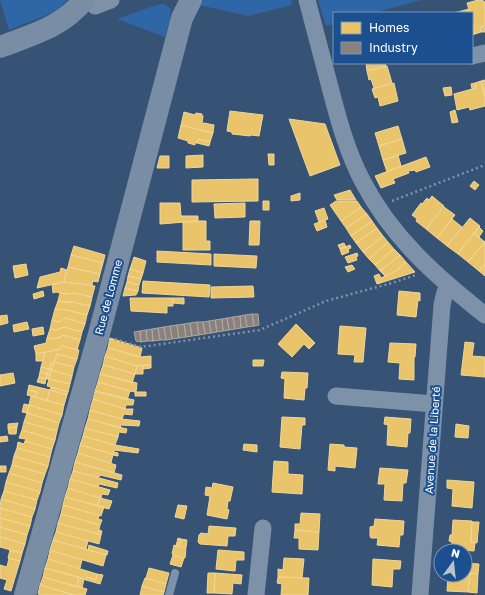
<svg xmlns="http://www.w3.org/2000/svg" width="485" height="595" viewBox="0 0 485 595" font-family="'Golos Text',sans-serif">
	<style>
		.green { fill: #2f66a5 }
		.homes { fill: #e9c46a; stroke: #f0d697 }
		.industry { fill: #8a817c; stroke: #ada7a3 }
		.lines { fill: none; stroke-linecap: round; stroke-linejoin: round }
		.path { stroke: #7d92a8; stroke-width: 2.5; stroke-dasharray: 2 3; stroke-linecap: butt }
		.service { stroke: #7d92a8; stroke-width: 8 }
		.minor { stroke: #7d92a8; stroke-width: 17 }
		.secondary { stroke: #798da4; stroke-width: 22 }
		.labels { text-anchor: middle; dominant-baseline: central; stroke-width: 4; stroke-linejoin: round; paint-order: stroke }
		.street-label { font-size: 11px; fill: #fff; stroke: #1b4f8f }
	</style>
	<rect width="100%" height="100%" fill="#365274"/>
	<path class="green" d="M0 0H67L57 11 9 30Z
		M201 0H291L292 5 248 16 199 5Z
		M318 0H421L373 13H334V24L326 26Z
		M164 4 171 9 170 20 165 37 117 19 156 5Z"/>
	<path class="homes" d="M478 0 484 1 485 4V26L480 27 481 32 475 34 472 22V13H470L467 3Z
		M469 9 470 13H454Z
		M472 22 475 34 472 35Z
		M484 26 485 32H481L480 27Z
		M366 63H385L386 66 367 71Z
		M387 66 392 83 374 88 371 79 369 80 367 71Z
		M485 80V97L481 81Z
		M481 81 485 97V106L470 110 469 107 457 110 454 94 476 88 475 83Z
		M394 83 398 101 380 106 378 97 375 98 372 89Z
		M475 83 476 88 472 89 471 84Z
		M451 87 452 95 445 96 443 88Z
		M455 110 458 122 452 123 450 112Z
		M230 111 263 115 259 136 251 135 250 136 232 134V132L227 131Z
		M184 112 195 115 196 113 202 114V116H203L202 124 204 123 214 125 213 133 181 125Z
		M289 119 325 124 340 165 310 176Z
		M181 125 213 133 210 142 198 139 197 143H195V145L188 143V141L178 138Z
		M398 126 402 139 379 146 375 133Z
		M198 139 210 142 209 146 197 143Z
		M402 139 406 153 383 160 379 146Z
		M268 154H274V165H269Z
		M203 155V167L186 168V156Z
		M398 155 401 166 387 172 383 160Z
		M160 156H169V168H157Z
		M426 157 430 167 416 172 415 170 408 171 409 173 393 179 395 183 381 188 375 176Z
		M258 179V201L192 202V180Z
		M474 181 479 185 475 190 470 186Z
		M350 190 356 200H337L334 195Z
		M300 193V200L291 201V196Z
		M432 196 444 206 426 229 416 221 417 219 412 215 421 203 422 204 427 198 429 200Z
		M263 201H269V210H263Z
		M336 201H357L361 207 341 221 330 205Z
		M160 203H180L181 216H198V221L160 224Z
		M245 203V217L215 218 214 204Z
		M361 207 367 214 346 228 341 221Z
		M444 207 455 215 437 238 426 229Z
		M324 208 328 219 319 222 315 211Z
		M367 214 372 221 351 236 346 228Z
		M470 218 480 226 458 254 447 246Z
		M452 219 462 227 447 246 437 238Z
		M325 220 327 227 317 231 314 224Z
		M198 221H206V241H210V250H183V222Z
		M250 221H260L259 245H249Z
		M372 221 377 228 356 243 351 236Z
		M479 227 483 231 479 237 474 233Z
		M377 228 383 236 363 252 356 243Z
		M474 233 485 242 468 262 458 254Z
		M383 236 388 242 369 259 363 252Z
		M388 242 394 249 375 265 369 259Z
		M485 242V264L479 271 468 262Z
		M344 243 346 247 340 249 338 245Z
		M350 245 351 248 348 249 349 252 342 255 340 249Z
		M74 246 105 255 103 263 71 255Z
		M394 249 400 255 380 271 375 265Z
		M157 251 211 254V265L157 262Z
		M357 253 358 256 356 257 357 260 348 263 345 257Z
		M214 254 257 256 256 268 214 266Z
		M71 255 103 263 100 274 68 267Z
		M400 255 406 262 396 271 385 276 380 271Z
		M134 257 146 261 143 273 130 269Z
		M406 262 415 272 377 284 374 276 379 274 381 278 396 271Z
		M26 264 28 275 15 278 13 266Z
		M485 264V276L479 271Z
		M352 265 355 269 348 272 345 267Z
		M68 267 100 274 98 282 93 281 92 285 64 282Z
		M61 268 67 270 64 282 37 288 40 277 60 272Z
		M130 269 143 273 141 279 128 276Z
		M128 276 141 279 139 285 127 282Z
		M143 281 210 285 209 297 142 293Z
		M64 282 95 286 92 297 75 293 66 294 56 292 53 293 52 284Z
		M127 282 139 285 138 291 125 288Z
		M253 286 254 297 211 298V287Z
		M125 288 138 291 136 295 123 296Z
		M43 291 44 296 34 299 33 294Z
		M399 291 420 293V301L418 300 416 317 397 315Z
		M60 293 66 294 75 293 92 297 90 306 72 302H65L58 301Z
		M130 298H173V306H167V313L131 311Z
		M173 298H184V304L173 303Z
		M58 301 65 302H72L90 306 87 315 67 310 55 309Z
		M55 309 67 310 87 315 85 324 66 318 59 322 52 320Z
		M7 315 8 323 0 325V316Z
		M66 318 85 324 82 332 64 327 56 330 50 329 52 320 59 322Z
		M27 322 29 329 14 332 13 325Z
		M296 324 315 343 309 349 304 344 292 357 278 344Z
		M340 326 366 328 363 362H354L355 355 338 354Z
		M43 327 44 334 33 336 32 329Z
		M64 327 82 332 80 340 62 335 61 337 53 339 47 338 50 329 56 330Z
		M62 335 80 340 77 350 62 346 61 349 36 354 34 346 46 343 47 338 53 339 61 337Z
		M110 338 142 348 140 357 108 348Z
		M465 342 474 343 472 356 485 357V377L461 375Z
		M390 343 416 344 415 357H414V380L399 379 400 363 388 362Z
		M62 346 79 350 77 359 57 354 54 364 51 363 49 369 41 367 45 352 61 349Z
		M108 348 140 357 151 356V365L137 366 105 356Z
		M45 352 43 361H36V354Z
		M57 354 77 359 74 367 54 362Z
		M105 356 137 366 135 374 103 365Z
		M253 360H264L263 366H253Z
		M54 362 74 367 72 376 51 370Z
		M51 363 54 364 52 369H49Z
		M103 365 135 374 132 383 100 374Z
		M143 365H151V368L143 369Z
		M143 365V374H135L137 366Z
		M41 367 49 369 47 374 40 372Z
		M49 369H52L50 374H47Z
		M51 370 72 376 70 384 49 379Z
		M40 372 47 374 46 379 39 377Z
		M282 372 308 373 307 388H305L304 400 284 398 285 379 281 378Z
		M13 373 15 383 0 386V375Z
		M47 374H50L49 379H46Z
		M100 374 137 383 136 392 130 391 98 382Z
		M39 377 46 379 45 384 37 382Z
		M49 379 70 384 68 392 47 386Z
		M98 382 130 391 127 400 95 391Z
		M29 385 50 390 47 401 35 397 37 392 28 390Z
		M51 387 68 392 67 395 50 390Z
		M28 390 37 392 35 397 27 395Z
		M50 390 67 395 64 405 47 401Z
		M95 391 134 400 133 405H126L125 409 93 399Z
		M135 392H146V396H135Z
		M31 396 64 405 62 415 29 405Z
		M93 399 125 409H133L132 415 124 414 122 419 90 410Z
		M24 404 29 405 27 413 22 412Z
		M29 405 62 415 59 423 27 413Z
		M90 410 122 419 140 421 139 426 121 425 120 428 88 419Z
		M27 413 59 423 57 431 24 422Z
		M282 417 305 418V425H302L300 449 280 447Z
		M385 417 411 419 410 433H408L407 447 387 445 388 425 384 424Z
		M88 419 127 429 126 433 119 432 118 437 85 428Z
		M24 422 57 431 55 440 22 430Z
		M18 423 17 427 8 428V424Z
		M456 424 469 426 468 438 455 437Z
		M17 427 16 434H9L8 428Z
		M85 428 118 437 115 445 83 436Z
		M22 430 55 440 52 449 25 441 26 439 19 438Z
		M7 436 8 441 0 442V437Z
		M83 436 115 445 139 449 138 453 114 450V452L118 453V456L113 455V454L80 445Z
		M25 441 52 449 50 457 17 448 18 442 24 444Z
		M244 444 257 445V452L243 450Z
		M330 444 344 445V447L357 448 355 468 335 466V471L328 470Z
		M80 445 113 454 111 463 78 453Z
		M17 448 50 457 48 466 14 456Z
		M78 453 116 465 114 473 75 462Z
		M14 456 48 466 45 474 12 465Z
		M274 461 288 462V474L303 475 302 494 272 492Z
		M75 462 122 475 121 480 100 475 99 477 73 471Z
		M12 465 45 474 42 483 9 473Z
		M0 466H6V472H0Z
		M380 468 408 470 406 483H403L402 501 384 500 385 484H378Z
		M73 471 118 483 117 488 99 484 98 487 70 479Z
		M9 473 42 483 40 492 6 482Z
		M70 479 110 490 108 495 102 494 101 498 68 488Z
		M447 480 474 482 472 508 452 506 453 489 447 488Z
		M6 482 40 492 37 500 4 491Z
		M213 483 233 487 230 501H228L227 509 229 510 227 519 207 515 210 496 205 495 206 487 212 488Z
		M68 488 100 498 97 506 65 497Z
		M4 491 37 500 35 509 1 499Z
		M65 497 104 507 101 516 63 505Z
		M100 498 112 501 109 509 97 506Z
		M1 499 35 509 32 517 0 508Z
		M63 505 99 516 98 519 102 520 100 525 61 514Z
		M178 505 187 506 184 519 175 517Z
		M0 508 32 517 30 526 0 518Z
		M301 513 320 514 319 532 295 530V524H300Z
		M61 514 100 525 98 534 58 523Z
		M0 518 30 526 27 535 0 527Z
		M375 519 404 521 403 535H400L399 547 377 545 378 538H371L370 536V527L374 526Z
		M453 520 472 521 471 542 475 543 474 551 451 549 452 542 449 541 450 535H452Z
		M472 522H479L477 543 471 542Z
		M58 523 101 535 99 544 56 532Z
		M209 526 236 528 235 536H228L227 546 200 544 198 542 199 535 201 533 208 534Z
		M0 527 27 535 25 544 0 537Z
		M99 530 102 531 101 535 98 534Z
		M295 530 319 532 318 550 299 549V538H294Z
		M56 532 88 541 86 549 53 540Z
		M0 537 25 544 22 553 0 547Z
		M178 538 181 539 179 546H176Z
		M181 539 187 540 186 548 179 546Z
		M53 540 106 555 103 566 50 550Z
		M89 545 108 551 107 555 88 550Z
		M174 545 186 549 185 558 172 554Z
		M10 550 22 553 20 561 8 558Z
		M50 550 82 560 80 568 48 559Z
		M218 550 244 552V560H236L235 571 216 569Z
		M173 555 184 558 181 567 170 564Z
		M9 558 20 561 11 591 4 589 7 580 0 578V565L7 567Z
		M284 558 304 559 302 578 278 577V569L283 570Z
		M48 559 97 574 96 580 87 577 86 580 45 568Z
		M373 559 401 561 400 569H393L392 587 372 585Z
		M465 563 479 564 478 574 470 573 468 592 447 591 448 575H445H465Z
		M45 568 79 577 77 587 43 577Z
		M149 568 169 573 166 584 146 578Z
		M208 573H215L214 593H207Z
		M215 573 242 575 241 584 233 583 232 594 214 593Z
		M470 573 478 574 477 593 468 592Z
		M97 574 103 575 100 584 86 580 87 577 96 580Z
		M43 577 87 589 85 595H74L40 585Z
		M79 577 84 579 82 588 77 587Z
		M278 577 309 578 308 595H281L282 584 277 583Z
		M145 578 166 584 164 592 142 586Z
		M40 585 74 595H42L38 594Z
		M142 586 164 592 163 595H140Z"/>
	<path class="industry" d="M252 314 254 326 247 327 245 315Z
		M252 314H258L259 325 254 326Z
		M245 315 247 327 241 328 240 316Z
		M240 316 241 328 235 329 233 317Z
		M233 317 235 329 229 330 227 318Z
		M227 318 229 330 223 331 222 319Z
		M222 319 223 331 217 332 215 320Z
		M215 320 217 332 211 333 209 321Z
		M209 321 211 333 205 334 203 322Z
		M197 322H203L205 334 199 335Z
		M197 322 199 335 192 336 190 323Z
		M190 323 192 336 186 337 184 324Z
		M184 324 186 337 179 338 177 325Z
		M177 325 179 338 172 339 170 326Z
		M170 326 172 339 166 340 164 327Z
		M164 327 166 340H160L158 328Z
		M158 328 160 340 153 341 152 329Z
		M152 329 153 341H147L146 330Z
		M146 330 147 341 141 342 140 331Z
		M140 331 141 342 136 341 134 332Z"/>
	<g class="lines">
		<path class="path" d="M392 201 485 165
			M115 339 141 347 260 330 326 301 392 283 416 275"/>
		<path class="service" d="M169 595 175 573"/>
		<path class="minor" d="M307 0C315 30 323 61 331 91 339 122 348 154 363 182 392 238 437 277 485 315
			M95 6 111 0
			M472 56 485 53
			M336 396 434 404
			M256 595 263 528
			M420 595 442 305 445 292 448 286"/>
		<path class="secondary" d="M0 47C33 34 61 28 84 0
			M25 595 99 334 182 18 191 0"/>
	</g>
	<g class="labels">
		<g class="street-label">
			<text transform="translate(108 297) rotate(-75)">Rue de Lomme</text>
			<text transform="translate(432 440) rotate(-86)">Avenue de la Liberté</text>
		</g>
	</g>
	<rect x="333" y="12" width="140" height="52" fill="#1b4f8f" stroke="#7695bc"/>
	<rect x="341" y="22" width="20" height="12" fill="#e9c46a" stroke="#7695bc"/>
	<text x="369" y="32" font-size="12" fill="#ffffff">Homes</text>
	<rect x="341" y="42" width="20" height="12" fill="#8a817c" stroke="#7695bc"/>
	<text x="369" y="52" font-size="12" fill="#ffffff">Industry</text>
	<g transform="translate(453 563) rotate(15)"><circle r="19" fill="#1b4f8f" stroke="#7695bc"/>
	<path d="M0-3L7 15L0 10L-7 15Z" fill="#b9c2ce"/>
	<text y="-6" font-size="11" font-weight="bold" text-anchor="middle" fill="#ffffff">N</text>
	</g>
</svg>
